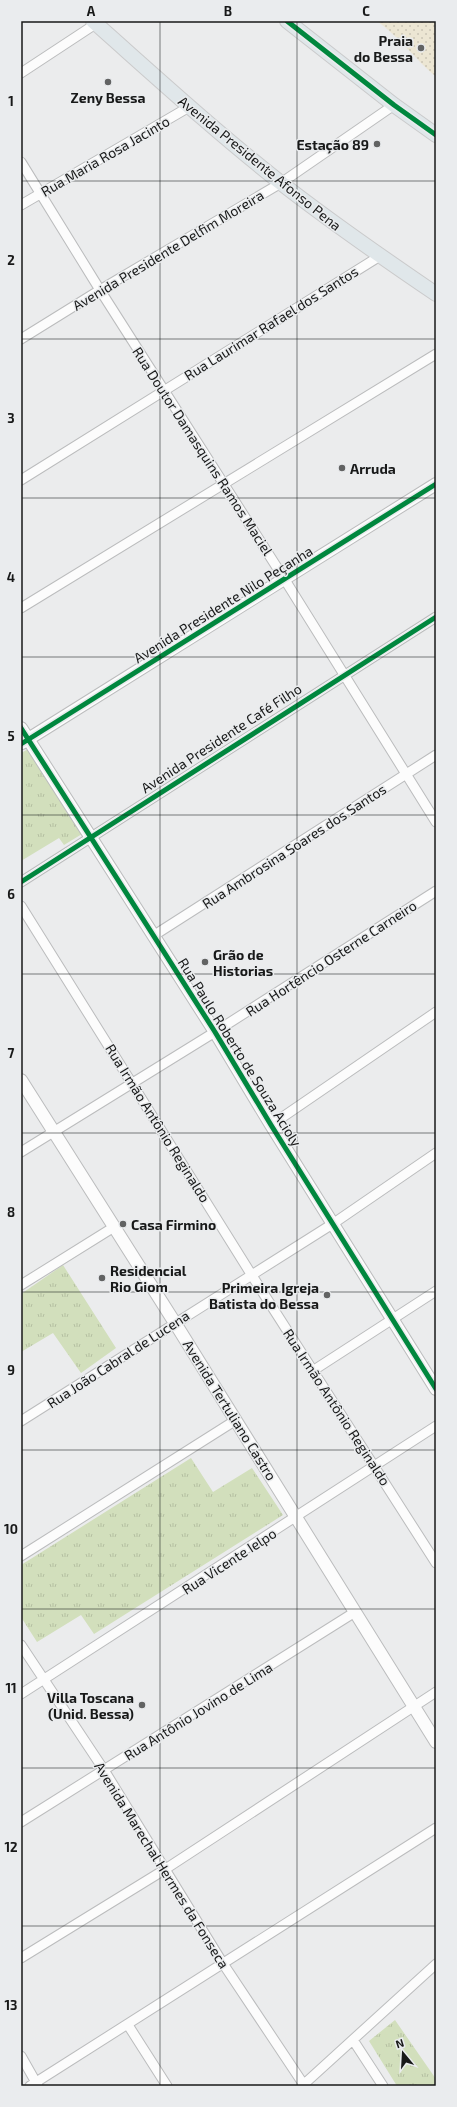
<svg xmlns="http://www.w3.org/2000/svg" width="457" height="2107" viewBox="0 0 457 2107" font-family="'Exo 2',sans-serif">
	<style>
		.grass { fill: url(#grass-tufts) }
		.sand { fill: url(#sand-dots) }
		.garden { fill: #d2dfbc }
		.lines { fill: none; stroke-linecap: round; stroke-linejoin: round }
		.street-casing { stroke: #bbbcbd; stroke-width: 11 }
		.secondary-casing { stroke: #bbbcbd; stroke-width: 14 }
		.primary-casing { stroke: #cacacb; stroke-width: 16 }
		.street { stroke: #fcfcfc; stroke-width: 9 }
		.secondary { stroke: #fcfcfc; stroke-width: 12 }
		.primary { stroke: #e0e7ea; stroke-width: 14 }
		.cycleway-casing { stroke: #eaecee; stroke-width: 8 }
		.cycleway { stroke: #00873e; stroke-width: 5 }
		.grid { fill: none; stroke: #181919; stroke-width: 1; stroke-opacity: 0.55 }
		.poi-dot { fill: #626363; stroke: #eaecee; stroke-width: 1.5 }
		.labels { text-anchor: middle; dominant-baseline: central; stroke-width: 3; stroke-linejoin: round; paint-order: stroke }
		.poi-label { font-size: 14px; font-weight: bold; fill: #181919; stroke: #eaecee; text-anchor: end }
		.street-label { font-size: 14px; fill: #181919; stroke: #eaecee }
		.neatline { fill: none; stroke: #181919; stroke-width: 1.5 }
		.grid-label { font-size: 13px; text-anchor: middle; font-weight: bold; fill: #181919 }
	</style>
	<defs>
		<pattern id="grass-tufts" width="24" height="20" patternUnits="userSpaceOnUse"><rect width="24" height="20" fill="#d2dfbc"/><path d="M3 7l-1-3M5 7V3M7 7l1-3M15 17l-1-3M17 17v-4M19 17l1-3" fill="none" stroke="#b4bfa1"/></pattern>
		<pattern id="sand-dots" width="8" height="8" patternUnits="userSpaceOnUse"><rect width="8" height="8" fill="#ece6d3"/><path d="M2 2h.1M6 6h.1" fill="none" stroke="#cac5b5" stroke-width="1.8" stroke-linecap="round"/></pattern>
	</defs>
	<rect width="100%" height="100%" fill="#ebeced"/>
	<path class="grass" d="M30 748 82 834 64 845 59 838 21 861V753Z
		M63 1265 116 1348 81 1373 53 1333 21 1352V1294Z
		M191 1458 213 1492 252 1468 283 1515 94 1634 81 1615 37 1642 21 1617V1565Z
		M395 2020 436 2079V2086H397L369 2041Z"/>
	<path class="sand" d="M377 21H436V77C415 59 399 37 377 21Z"/>
	<path class="garden" d="M21 777 32 794 21 801Z"/>
	<g class="lines">
		<g class="street-casing">
			<path id="street" d="M21 73 100 21
				M21 162 100 290 285 580 436 822
				M21 205 189 107
				M21 339 100 290 281 183 394 105
				M21 480 380 256
				M21 608 436 354
				M21 882 436 617
				M21 906 251 1274 436 1563
				M153 936 436 755
				M271 1125 436 1012
				M21 1152 215 1032 436 891
				M21 1285 114 1227
				M314 1370 436 1291
				M21 1421 334 1223 436 1153
				M21 1556 236 1420
				M21 1645 104 1770 222 1962 304 2085
				M21 1694 436 1426
				M21 1822 355 1612
				M21 1958 164 1870 436 1692
				M128 2025 167 2086
				M353 2040 383 2086
				M21 2056 38 2086
				M30 2086 436 1828
				M302 2086 436 1964"/>
		</g>
		<g class="secondary-casing">
			<path id="secondary" d="M21 728 215 1032 271 1125 436 1389
				M22 743 436 484
				M21 1080 175 1323 436 1742"/>
		</g>
		<g class="primary-casing">
			<path id="primary" d="M93 21C155 76 216 132 281 183 331 222 383 258 436 294
				M287 21 394 105 436 135"/>
		</g>
		<use href="#street" class="street"/>
		<use href="#secondary" class="secondary"/>
		<use href="#primary" class="primary"/>
		<g class="cycleway-casing">
			<path id="cycleway" d="M287 21 394 105 436 135
				M21 728 215 1032 271 1125 436 1389
				M21 744 436 484
				M21 882 436 617"/>
		</g>
		<use href="#cycleway" class="cycleway"/>
	</g>
	<path class="grid" d="M160 21V2086M297 21V2086M21 181H436M21 339H436M21 498H436M21 657H436M21 815H436M21 974H436M21 1133H436M21 1292H436M21 1450H436M21 1609H436M21 1768H436M21 1926H436"/>
	<g class="poi-dot">
		<circle cx="421" cy="48" r="4"/>
		<circle cx="108" cy="82" r="4"/>
		<circle cx="377" cy="144" r="4"/>
		<circle cx="342" cy="468" r="4"/>
		<circle cx="205" cy="962" r="4"/>
		<circle cx="123" cy="1224" r="4"/>
		<circle cx="102" cy="1278" r="4"/>
		<circle cx="327" cy="1295" r="4"/>
		<circle cx="142" cy="1705" r="4"/>
	</g>
	<g class="labels">
		<g class="poi-label">
			<text x="413" y="40">Praia<tspan x="413" dy="16">do Bessa</tspan></text>
			<text x="108" y="97" text-anchor="middle">Zeny Bessa</text>
			<text x="369" y="144">Estação 89</text>
			<text x="350" y="468" text-anchor="start">Arruda</text>
			<text x="213" y="954" text-anchor="start">Grão de<tspan x="213" dy="16">Historias</tspan></text>
			<text x="131" y="1224" text-anchor="start">Casa Firmino</text>
			<text x="110" y="1270" text-anchor="start">Residencial<tspan x="110" dy="16">Rio Giom</tspan></text>
			<text x="319" y="1287">Primeira Igreja<tspan x="319" dy="16">Batista do Bessa</tspan></text>
			<text x="134" y="1697">Villa Toscana<tspan x="134" dy="16">(Unid. Bessa)</tspan></text>
		</g>
		<g class="street-label">
			<text transform="translate(105 156) rotate(-30)">Rua Maria Rosa Jacinto</text>
			<text transform="translate(260 163) rotate(39)">Avenida Presidente Afonso Pena</text>
			<text transform="translate(168 250) rotate(-31)">Avenida Presidente Delfim Moreira</text>
			<text transform="translate(271 323) rotate(-32)">Rua Laurimar Rafael dos Santos</text>
			<text transform="translate(203 451) rotate(57)">Rua Doutor Damasquins Ramos Maciel</text>
			<text transform="translate(223 604) rotate(-32)">Avenida Presidente Nilo Peçanha</text>
			<text transform="translate(221 738) rotate(-33)">Avenida Presidente Café Filho</text>
			<text transform="translate(294 846) rotate(-33)">Rua Ambrosina Soares dos Santos</text>
			<text transform="translate(331 958) rotate(-33)">Rua Hortêncio Osterne Carneiro</text>
			<text transform="translate(240 1052) rotate(58)">Rua Paulo Roberto de Souza Acioly</text>
			<text transform="translate(158 1123) rotate(58)">Rua Irmão Antônio Reginaldo</text>
			<text transform="translate(118 1359) rotate(-33)">Rua João Cabral de Lucena</text>
			<text transform="translate(337 1407) rotate(57)">Rua Irmão Antônio Reginaldo</text>
			<text transform="translate(230 1410) rotate(58)">Avenida Tertuliano Castro</text>
			<text transform="translate(229 1561) rotate(-33)">Rua Vicente Ielpo</text>
			<text transform="translate(198 1711) rotate(-32)">Rua Antônio Jovino de Lima</text>
			<text transform="translate(162 1865) rotate(58)">Avenida Marechal Hermes da Fonseca</text>
		</g>
	</g>
	<rect width="457" height="2107" fill="none" stroke="#eaecee" stroke-width="44"/>
	<g transform="translate(403 2053) rotate(342)" stroke="#eaecee" stroke-width="3" paint-order="stroke">
	<path d="M0-3L7 15L0 10L-7 15Z" fill="#181919"/>
	<text y="-6" font-size="11" font-weight="bold" text-anchor="middle" fill="#181919">N</text>
	</g>
	<rect x="22" y="22" width="413" height="2063" class="neatline"/>
	<g class="grid-label">
		<text x="91" y="16">A</text>
		<text x="228" y="16">B</text>
		<text x="366" y="16">C</text>
		<text x="11" y="106">1</text>
		<text x="11" y="265">2</text>
		<text x="11" y="423">3</text>
		<text x="11" y="582">4</text>
		<text x="11" y="741">5</text>
		<text x="11" y="899">6</text>
		<text x="11" y="1058">7</text>
		<text x="11" y="1217">8</text>
		<text x="11" y="1375">9</text>
		<text x="11" y="1534">10</text>
		<text x="11" y="1693">11</text>
		<text x="11" y="1852">12</text>
		<text x="11" y="2010">13</text>
	</g>
</svg>
